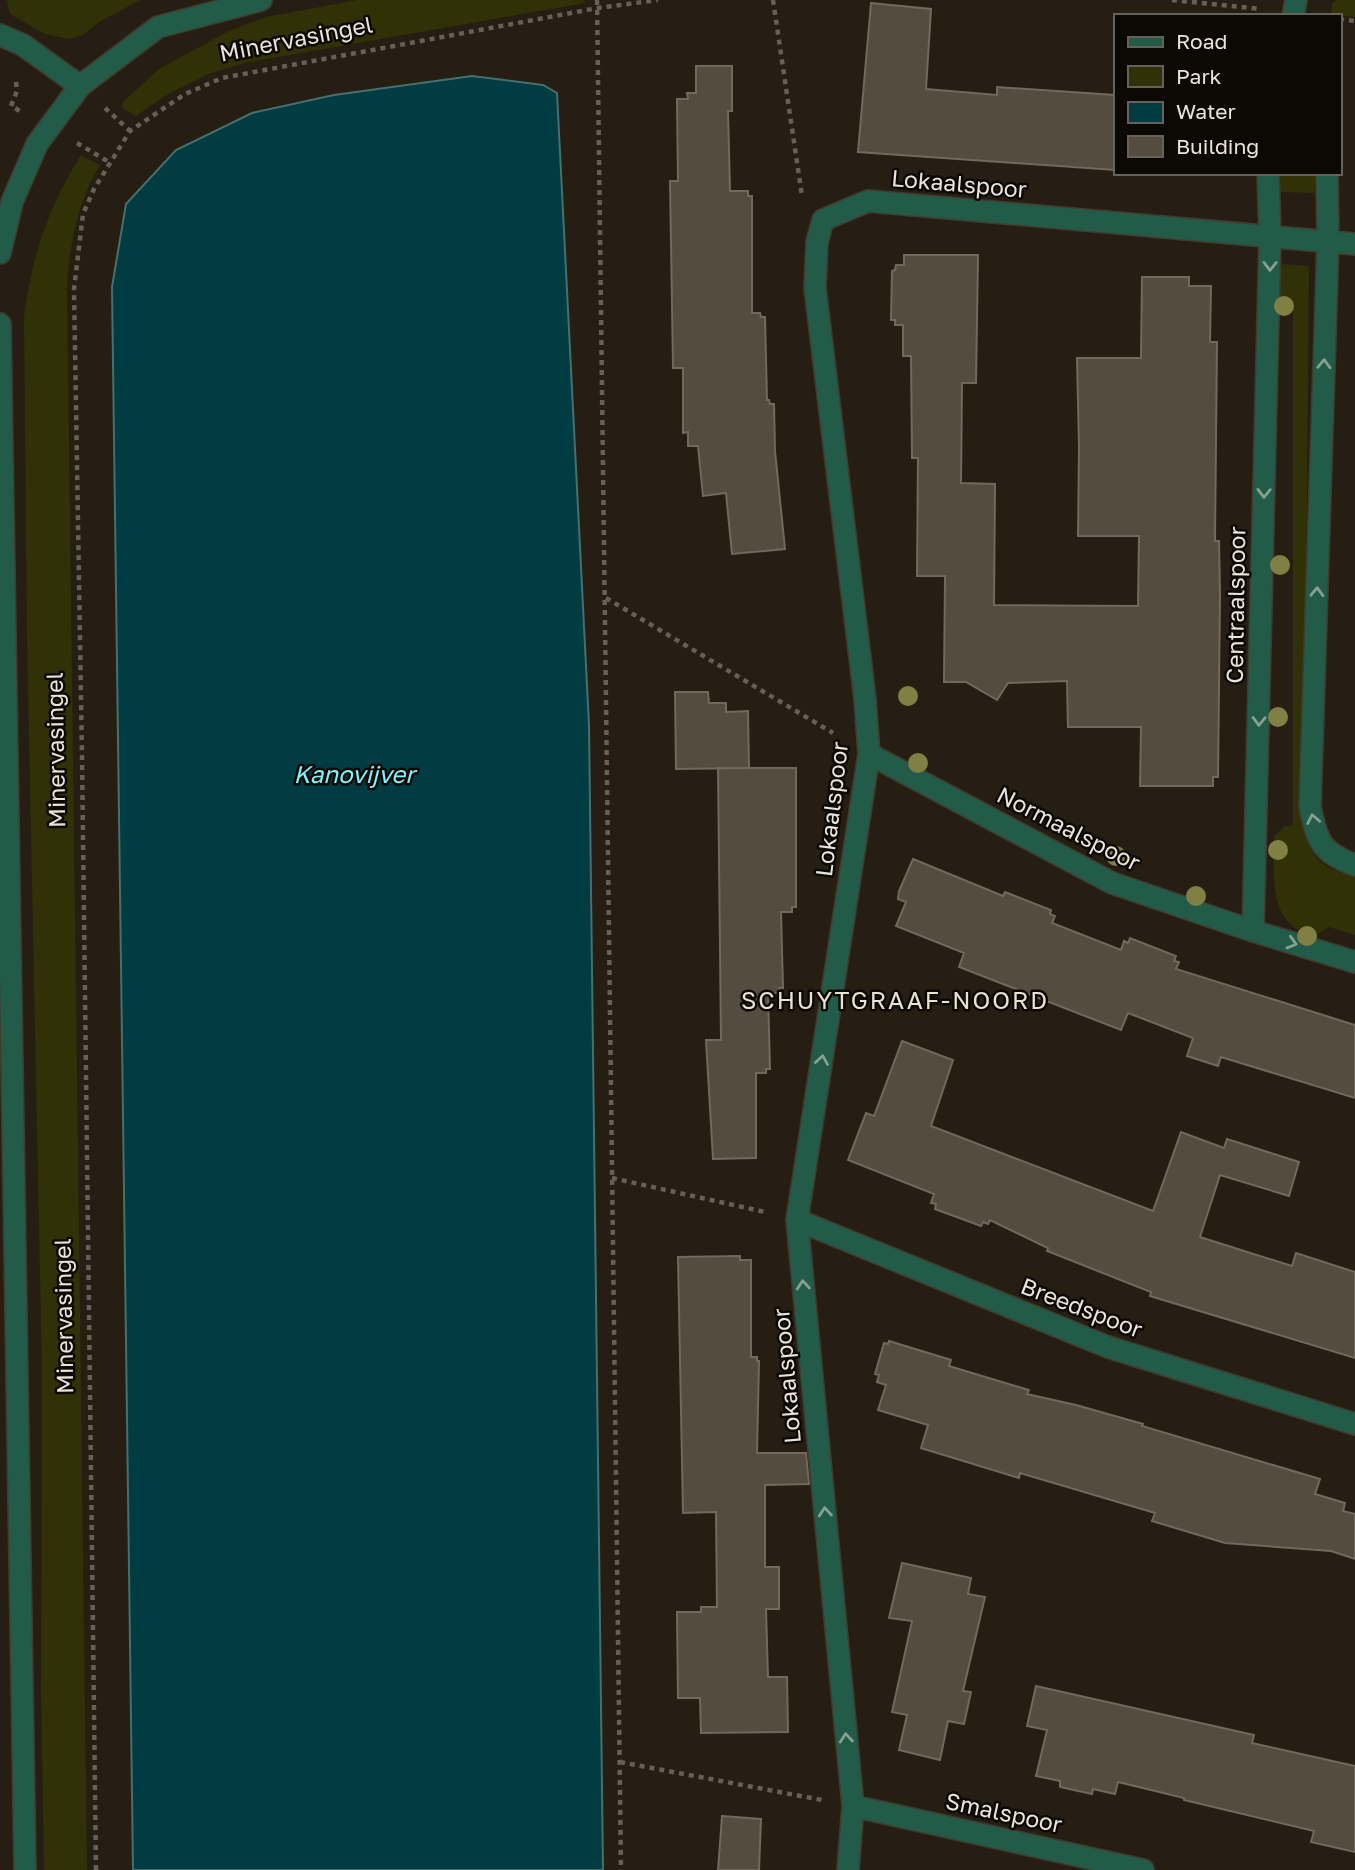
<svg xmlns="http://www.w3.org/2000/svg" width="1355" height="1870" viewBox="0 0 1355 1870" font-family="'Golos Text',sans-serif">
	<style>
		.green { fill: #303107 }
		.water { fill: #003c41; stroke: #466f70; stroke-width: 2 }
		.building { fill: #544c3e; stroke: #72695b; stroke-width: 2 }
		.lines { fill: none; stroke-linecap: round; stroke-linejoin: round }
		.minor-casing { stroke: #413a2e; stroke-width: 24 }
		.path { stroke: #676055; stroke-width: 4.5; stroke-dasharray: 5 5; stroke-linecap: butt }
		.minor { stroke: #225b47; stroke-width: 21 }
		.tree { fill: #807f44 }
		.oneway { stroke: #86a092 }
		.labels { text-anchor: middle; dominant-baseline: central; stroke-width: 5; stroke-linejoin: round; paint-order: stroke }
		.street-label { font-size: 23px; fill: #eae5dc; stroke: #0c0905 }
		.water-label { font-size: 24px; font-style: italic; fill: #86eef9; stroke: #0c0905 }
		.neighbourhood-label { font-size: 24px; letter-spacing: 2px; fill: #ebe1d0; stroke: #0c0905 }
	</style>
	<rect width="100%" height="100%" fill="#261e12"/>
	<path class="green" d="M7 0H140L99 22 83 35 69 39 45 34 10 14Z
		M358 0H584L585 3 244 63 208 74 163 97 136 116 122 108 123 102 159 69 229 31 266 17Z
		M1336 0H1355V17L1331 15 1332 4Z
		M81 155 100 165C78 201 71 239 67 281L87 1870H44L41 1690 42 1374 27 639 24 317C32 255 48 208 81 155Z
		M1279 173H1316L1314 193 1280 192Z
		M1280 264 1309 266 1304 831C1313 862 1324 869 1355 876V935L1329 927 1314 937C1265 923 1275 876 1274 836L1285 826 1293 825V308L1278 294Z"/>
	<path class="water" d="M472 76 543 85 557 93 589 725 603 1870H133L112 287 126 204 176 150 252 113 334 95Z"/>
	<path class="building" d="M871 3 931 9 926 89 997 95V87L1115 95V170L858 152Z
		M696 66H732V111H728L730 191H748V196H752V313H760L761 317H765L767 400H769L770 404H774L775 451 785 549 732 554 726 493 703 496 698 446H688V432L683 433V368H673L670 181H678L677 99H688L687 93H696Z
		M904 255H978L976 383H962L961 483 995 484 994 605 1138 606 1139 536H1078L1079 447 1077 358H1141L1142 277H1189V286H1211L1210 342H1217L1215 541H1219L1220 594 1218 777H1213V786H1140L1141 727H1068L1067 681 1008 683 997 700 966 682H944L945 576H917L918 458H912L911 356H903V325H895V320H891L892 271 895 270 896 265H904Z
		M675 692H708L709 703H726V712L748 711 749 768 676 769Z
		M718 768H796V907H792V912H781L783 988H779V993H768L770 1069H766V1073H756V1158L713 1159 706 1040H721Z
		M913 859 1003 896 1005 892 1051 910 1050 914 1055 916 1052 923 1121 950 1124 941 1128 943 1130 938 1176 956 1174 961 1179 962 1176 969 1355 1025V1098L1221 1057 1218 1066 1187 1056 1193 1038 1128 1013 1121 1030 959 967 964 953 896 926 906 902 898 899 899 891Z
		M902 1041 953 1060 931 1126 1153 1211 1181 1132 1224 1148 1227 1139 1299 1162 1289 1196 1220 1175 1200 1237 1292 1266 1296 1253 1355 1272V1358L1150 1296 1151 1292 1047 1251 1048 1248 990 1220 988 1224 983 1222 981 1226 935 1209 936 1204 931 1203 934 1194 848 1160 866 1113 874 1116Z
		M740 1256V1260H751V1357H757V1361H759L757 1453H806L809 1484 765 1485V1567H779V1609H766L768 1677H787L788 1732 701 1733 700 1698H678L677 1612H701V1607H717L716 1512 683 1513 678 1257Z
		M889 1341 951 1360 949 1366 1029 1390 1027 1394 1076 1405 1143 1424 1142 1426 1320 1479 1315 1494 1345 1503 1343 1511 1355 1514V1559L1331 1551 1225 1543 1152 1521 1155 1513 1020 1473 1019 1478 921 1448 928 1425 878 1410 886 1385 877 1382 879 1375 875 1374 884 1343 888 1344Z
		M902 1563 971 1578 968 1594 985 1597 963 1691 971 1692 964 1724 948 1721 940 1760 899 1750 907 1715 892 1712 912 1621 889 1618Z
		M1036 1686 1254 1735 1252 1743 1355 1766V1852L1311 1842 1314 1831 1184 1800V1798L1118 1782 1115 1794 1093 1789 1092 1794 1060 1787V1781L1036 1776 1047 1730 1027 1726Z
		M722 1816 761 1819 759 1870H718Z"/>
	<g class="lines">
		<g class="minor-casing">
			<path id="minor" d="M1293 16 1296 0
				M0 35 23 45 80 86
				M1268 173 1270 237 1253 931 1355 962
				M1327 173 1328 241 1310 807C1317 841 1321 853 1355 865
				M0 253 12 202 37 144 80 86 158 27 261 0
				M0 324 25 1870
				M869 754 1112 883 1253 931
				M797 1220 1108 1347 1355 1424
				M853 1806 1143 1870
				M848 1870 853 1806 797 1220 869 754 865 699 815 288 817 242 823 220 868 201 1355 244"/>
		</g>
		<path class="path" d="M597 0 621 1870
			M773 0 802 196
			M1172 0 1261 9
			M1339 19 1355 21
			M16 82 17 91 11 106 20 111
			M105 108 130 131
			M77 143 109 162
			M606 598 833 733
			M612 1178 765 1212
			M620 1762 822 1800
			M96 1870 82 756 74 289 83 214 94 189 130 131 185 94 222 78 598 8 658 0"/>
		<use href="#minor" class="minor"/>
	</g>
	<g class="tree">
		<circle cx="1284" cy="306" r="10"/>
		<circle cx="1280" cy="565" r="10"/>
		<circle cx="908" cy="696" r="10"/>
		<circle cx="1278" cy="717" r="10"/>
		<circle cx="918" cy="763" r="10"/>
		<circle cx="1278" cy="850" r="10"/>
		<circle cx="1116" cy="856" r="10"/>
		<circle cx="1196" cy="896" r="10"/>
		<circle cx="1307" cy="936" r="10"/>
	</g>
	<defs><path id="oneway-chevron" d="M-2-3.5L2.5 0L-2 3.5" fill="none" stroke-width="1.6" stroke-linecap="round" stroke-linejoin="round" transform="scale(1.75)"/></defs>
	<g class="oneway">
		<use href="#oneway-chevron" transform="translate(1270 266) rotate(91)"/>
		<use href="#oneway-chevron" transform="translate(1324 364) rotate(-88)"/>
		<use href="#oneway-chevron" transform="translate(1264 493) rotate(91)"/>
		<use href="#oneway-chevron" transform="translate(1317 592) rotate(-88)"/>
		<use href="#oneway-chevron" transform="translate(1259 721) rotate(91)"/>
		<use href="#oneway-chevron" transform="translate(1313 819) rotate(-101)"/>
		<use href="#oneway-chevron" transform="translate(1292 943) rotate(16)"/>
		<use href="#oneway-chevron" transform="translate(822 1060) rotate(-81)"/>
		<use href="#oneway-chevron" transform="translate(803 1285) rotate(-95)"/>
		<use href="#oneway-chevron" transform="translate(825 1512) rotate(-95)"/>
		<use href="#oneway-chevron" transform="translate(846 1738) rotate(-95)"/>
	</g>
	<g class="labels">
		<g class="street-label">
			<text transform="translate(296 38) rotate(-11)">Minervasingel</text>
			<text transform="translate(959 183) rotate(5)">Lokaalspoor</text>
			<text transform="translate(1235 605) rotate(-89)">Centraalspoor</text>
			<text transform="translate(55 750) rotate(-91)">Minervasingel</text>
			<text transform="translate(831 809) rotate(-83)">Lokaalspoor</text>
			<text transform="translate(1069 828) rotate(27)">Normaalspoor</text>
			<text transform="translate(1082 1307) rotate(21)">Breedspoor</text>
			<text transform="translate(63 1316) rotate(-91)">Minervasingel</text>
			<text transform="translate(786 1376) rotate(-95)">Lokaalspoor</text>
			<text transform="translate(1004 1812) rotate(12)">Smalspoor</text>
		</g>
		<g class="water-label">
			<text x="354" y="773">Kanovijver</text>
		</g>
		<g class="neighbourhood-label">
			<text x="895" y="999">SCHUYTGRAAF-NOORD</text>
		</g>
	</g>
	<rect x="1114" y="14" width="228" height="161" fill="#0c0905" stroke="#65615b" stroke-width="2"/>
	<rect x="1128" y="37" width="35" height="10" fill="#225b47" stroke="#65615b" stroke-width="2"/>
	<text x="1176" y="49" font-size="21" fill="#eae5dc">Road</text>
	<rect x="1128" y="66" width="35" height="21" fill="#303107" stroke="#65615b" stroke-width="2"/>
	<text x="1176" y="84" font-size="21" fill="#eae5dc">Park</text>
	<rect x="1128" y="102" width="35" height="21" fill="#003c41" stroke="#65615b" stroke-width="2"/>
	<text x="1176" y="119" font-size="21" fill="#eae5dc">Water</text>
	<rect x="1128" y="136" width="35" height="21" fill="#544c3e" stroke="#65615b" stroke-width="2"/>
	<text x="1176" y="154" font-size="21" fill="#eae5dc">Building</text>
</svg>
